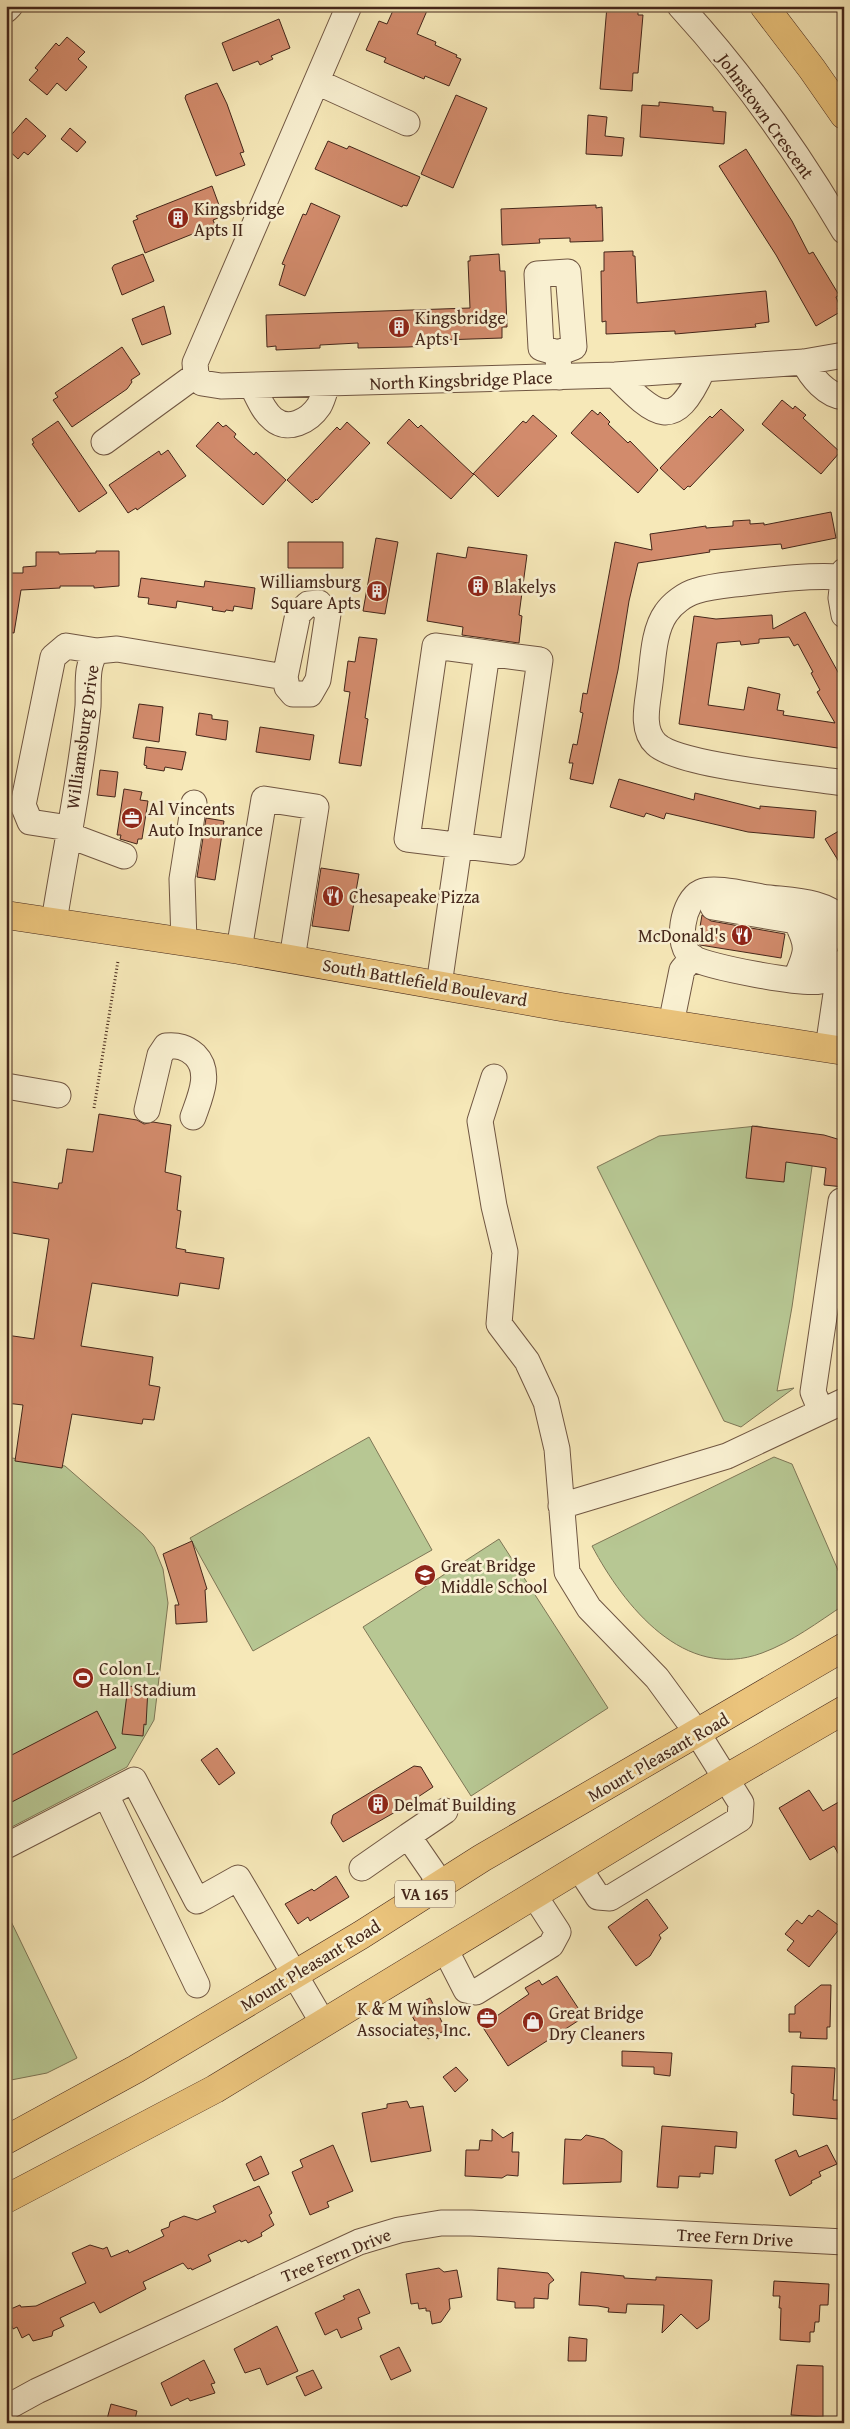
<svg xmlns="http://www.w3.org/2000/svg" width="850" height="2429" viewBox="0 0 850 2429" font-family="'Gentium Book Plus',serif">
	<style>
		.green { fill: #b7c793; stroke: #7e7656 }
		.building { fill: #d28b6c; stroke: #44261a; fill-rule: evenodd }
		.lines { fill: none; stroke-linecap: round; stroke-linejoin: round }
		.minor-casing { stroke: #705642; stroke-width: 27 }
		.major-casing { stroke: #44261a; stroke-width: 29 }
		.path { stroke: #44261a; stroke-width: 3; stroke-dasharray: 1 2.5; stroke-linecap: butt }
		.minor { stroke: #f9f0d1; stroke-width: 25 }
		.major { stroke: #ebc47c; stroke-width: 28 }
		.labels { text-anchor: middle; dominant-baseline: central; stroke-width: 5; stroke-linejoin: round; paint-order: stroke }
		.shield { fill: #f9f0d1; stroke: #7a6351; stroke-width: 1 }
		.shield-label { font-size: 16px; font-weight: bold; fill: #44261a }
		.street-label { font-size: 18px; fill: #44261a; stroke: #f9f0d1 }
		.poi-label { font-size: 18px; fill: #44261a; stroke: #f9f0d1; text-anchor: start }
	</style>
	<rect width="100%" height="100%" fill="#f6e8b8"/>
	<filter id="stains"><feTurbulence type="fractalNoise" baseFrequency=".004" numOctaves="4"/><feColorMatrix values="0 0 0 0 .2 0 0 0 0 .09 0 0 0 0 .02 0 0 0 .5 -.17"/></filter>
	<radialGradient id="worn" r=".72"><stop offset=".6" stop-color="#630" stop-opacity="0"/><stop offset="1" stop-color="#630" stop-opacity=".3"/></radialGradient>
	<path class="green" d="M757 1126 816 1139 792 1307 777 1391 794 1388 741 1427 724 1421 597 1167 659 1136Z
		M369 1437 432 1550 253 1651 190 1538Z
		M774 1457 792 1464 844 1584V1605C818 1622 792 1642 762 1653 684 1682 624 1606 592 1546Z
		M12 1458 65 1466 143 1534 154 1547 163 1569 168 1603 154 1720 127 1767 6 1830V1459Z
		M499 1539 608 1708 471 1796 363 1627Z
		M6 1911 77 2058 47 2073 6 2081Z"/>
	<path class="building" d="M395 6H429L417 34 436 42 435 45 457 55 456 57 461 59 449 86 425 76 424 79 384 62 386 58 366 50 379 21 387 24Z
		M607 6H638V15H643L638 73H633L632 91 600 89Z
		M279 19 290 48 271 56 273 59 260 65 258 61 233 71 222 43Z
		M67 37 85 52 78 59 87 67 66 91 57 83 47 95 29 80 38 70 35 68 56 43 59 46Z
		M217 83 227 104 244 152 240 153 245 165 216 176 185 98 186 95Z
		M456 95 487 108 453 188 421 174Z
		M659 102 713 107V111L726 112 724 144 640 137 642 105 659 106Z
		M588 115 607 117 605 136 624 138 622 156 586 154Z
		M26 118 46 136 28 155 24 152 18 159 6 148V141Z
		M70 128 86 142 77 152 61 139Z
		M328 141 347 149 349 146 420 177 407 206 403 205 402 207 315 169Z
		M746 149 792 221 809 254 813 252 839 295 836 297 840 307 838 308 840 312 816 326 776 255 719 166Z
		M212 186 223 216 213 220 215 225 145 253 133 221 138 219 136 216Z
		M311 203 340 216 305 296 279 285 285 265 282 264 303 214 306 215Z
		M596 205V208L602 207 603 241 570 242V238L539 239 540 243 502 245 501 209Z
		M633 251V256H635L637 303 766 291 769 322 755 324 756 327 675 334V331L606 334V321L602 322 601 271H604V252Z
		M143 254 154 281 122 295 112 268 114 265Z
		M499 254 500 271H505L507 327H502V338L442 340V345L408 347 358 348V343L320 345V348L276 350V346L267 347 266 315 470 308 468 261H470V256Z
		M164 306 171 334 142 345 132 319Z
		M122 347 140 374 131 380 132 382 127 389 72 427 53 400 58 397 55 393Z
		M782 400 793 409 795 406 806 415 803 418 840 452 821 474 762 424Z
		M721 409 744 430 690 487 688 486 684 490 660 468 710 416 712 418Z
		M592 410 598 415 600 412 610 422 608 424 628 443 630 441 658 470 638 493 571 433Z
		M533 415 557 436 498 497 474 474 451 499 387 443 409 419 418 428 421 425 473 474 523 421 526 423Z
		M58 421 107 493 79 512 32 444 34 443 32 439Z
		M218 422 223 427 226 425 236 434 234 437 254 455 256 452 286 480 263 505 196 446Z
		M347 422 370 443 317 500 316 499 312 503 287 480 337 427 340 430Z
		M168 450 186 476 137 510 136 508 128 513 109 485 159 451 161 455Z
		M831 512 836 538 782 549 781 544 709 550 710 552 638 563 629 601 618 670 593 784 570 779 573 763H569L573 744 577 745 583 713 580 712 583 693 587 694 615 542 652 550 650 534 706 526V528L733 526V521L750 520V524L764 523V525Z
		M376 538 398 542 385 614 363 611Z
		M288 542H343V568H288Z
		M468 547 527 555 519 615 522 616 519 643 462 635 463 627 427 621 437 553 466 558Z
		M96 551H119V586L94 588V586H60V588L21 590 14 633 6 632V573H23V567L36 566V552H59V554L96 553Z
		M141 578 204 587 205 581 255 588 252 609 234 606 233 611 226 610 225 612 212 610 213 607 177 601 176 608 148 604 149 598 138 597Z
		M805 612 844 683V749L679 724 694 616 716 619 772 615 773 629ZM789 637 794 646 798 644 813 672 811 673 820 690 817 692 835 723 783 715 784 711 777 710 780 694 748 687 744 710 708 705 717 643 740 641 741 645 759 643V639Z
		M359 637 377 639 365 718 368 719 361 766 339 763 350 692 344 691 348 661 355 662Z
		M139 704 163 707 159 742 133 738Z
		M199 713 212 715V719L228 721 226 740 196 735Z
		M260 727 314 735 310 760 256 752Z
		M146 747 186 752 182 770 165 767 164 771 146 768 147 766 144 765Z
		M100 770 118 772 115 797 97 795Z
		M619 779 694 800 695 793 760 809V806L816 811 814 838 748 832 666 813 664 819 646 813 644 817 610 807Z
		M124 789 142 792 140 800 148 801 142 839H138L137 844 120 839 121 835H117Z
		M206 818 224 821 215 880 197 877Z
		M844 828V870L825 839Z
		M321 868 359 874 349 931 312 926Z
		M702 915 711 921 785 934 781 958 700 945 698 939Z
		M99 1114 137 1120 144 1124 153 1122 171 1125 165 1172 181 1176 177 1210 181 1211 176 1248 186 1250 185 1252 224 1258 219 1289 180 1283 178 1296 92 1283 81 1346 153 1357 149 1385 160 1387 154 1420 143 1419 142 1424 72 1414 62 1468 15 1461 23 1405 6 1403V1335L34 1339 49 1239 6 1232V1181L58 1189 59 1183H62L67 1149 93 1152Z
		M752 1126 824 1135 844 1141V1187L824 1185 826 1168 786 1162 784 1182 746 1178Z
		M192 1541 207 1589 205 1590 207 1622 176 1624 175 1605H179L163 1554Z
		M128 1686 148 1688 146 1725 144 1724 143 1736 122 1734Z
		M97 1711 116 1748 6 1805V1758Z
		M217 1748 235 1773 219 1785 201 1760Z
		M414 1766 421 1767 433 1787 397 1811 343 1842 331 1823 333 1815Z
		M809 1790 823 1811 844 1799V1864L834 1846 810 1860 779 1808Z
		M336 1876 349 1897 310 1921 308 1917 298 1924 285 1904 312 1889 314 1891Z
		M647 1899 668 1928 659 1935 661 1938 650 1956 636 1966 608 1927Z
		M818 1910 841 1927 809 1967 787 1950 794 1941 785 1934 797 1920 802 1924 809 1915 812 1917Z
		M557 1976 584 2017 508 2066 482 2026 529 1994 525 1988 539 1980 542 1985Z
		M821 1985H831L830 2027H827V2039L800 2038 801 2032H789V2014H795V2006Z
		M430 1998 446 2030 428 2039 425 2034 423 2035 408 2009Z
		M622 2051 672 2053 670 2076 654 2074V2067L622 2066Z
		M792 2066 835 2068 833 2100H839L838 2119 793 2115 794 2094 791 2093Z
		M456 2067 468 2080 455 2092 443 2077Z
		M407 2101 410 2108 423 2106 431 2151 371 2162 362 2113 387 2108V2104Z
		M662 2126 737 2132 736 2148 715 2146 713 2174 700 2173V2177L679 2176 678 2188 657 2187Z
		M492 2129 503 2138 513 2132 512 2152H519L518 2176 507 2175 502 2178 465 2176 466 2150H479L480 2140 492 2141Z
		M586 2135 604 2139 622 2151 621 2182 563 2184 565 2139 581 2140Z
		M333 2145 353 2191 327 2202 329 2207 310 2215 292 2172 303 2167 300 2160Z
		M827 2145 837 2164 819 2172 821 2176 811 2181 812 2183 790 2196 775 2160 796 2150 799 2157Z
		M261 2156 269 2174 254 2181 246 2164Z
		M259 2186 272 2213 269 2215 274 2225 261 2233 262 2236 248 2243 246 2240 241 2242 240 2240 208 2255 211 2261 192 2270 191 2268 188 2269 183 2263 143 2282 146 2289 100 2313 94 2302 60 2318 64 2326 53 2331 52 2336 33 2341 29 2334 22 2338 17 2327 13 2329 6 2311 20 2305 21 2307 36 2306 86 2283 72 2253 90 2245 103 2249 107 2247 111 2257 128 2250 129 2253 164 2236 161 2230 169 2227 170 2222 184 2216 197 2220 216 2212 213 2206Z
		M439 2268 444 2272 457 2270 462 2297 449 2299 450 2309 441 2322 432 2324 430 2311H426V2308L419 2309 418 2303 411 2304 406 2274Z
		M498 2268 548 2273 554 2280 549 2284 548 2299 534 2298V2308H515V2302L497 2300Z
		M581 2272 624 2276V2278L656 2280V2277L712 2280 709 2320 697 2329 681 2314 662 2333 664 2305 627 2304 626 2313 608 2312 609 2308 598 2306 579 2305Z
		M774 2281 829 2284 828 2305H820L819 2322H815L814 2332H810V2342L780 2340 781 2308H779L780 2296H773Z
		M359 2289 370 2313 358 2318 362 2329 341 2338 337 2329 325 2335 315 2313 345 2299 343 2296Z
		M277 2326 298 2371 267 2385 260 2368 245 2373 234 2349Z
		M569 2337 587 2339 586 2361H568Z
		M399 2347 411 2371 391 2380 380 2356Z
		M204 2360 215 2383 211 2384 215 2393 190 2401 188 2398 171 2406 161 2383Z
		M797 2365 823 2366V2417L791 2415Z
		M313 2370 322 2388 305 2396 296 2377Z
		M111 2404 137 2411 134 2423H106Z"/>
	<g class="lines">
		<g class="minor-casing">
			<path id="minor" d="M349 6 195 363 196 375 202 383 221 386 615 375 804 362 844 355
				M680 6C743 75 797 151 844 231
				M6 10 10 6
				M317 82 407 123
				M558 353 541 348 537 274 568 272 574 347 558 353 559 377
				M804 362C811 377 827 396 844 397
				M615 375C656 416 674 434 703 369
				M252 386C258 397 263 411 273 419 288 432 309 421 319 406 323 399 325 390 327 384
				M104 442 196 375
				M844 571 841 598 844 615
				M842 577C809 575 777 579 744 583 728 585 711 586 696 591 685 594 672 604 666 613 653 631 653 662 650 683 648 702 640 729 656 744 678 766 807 777 844 783
				M69 828 30 822 23 805 53 657 66 646 97 651
				M68 835 124 856
				M713 907 796 921C810 948 807 952 795 980
				M796 921 812 920 824 929 827 940 823 955 797 978
				M54 922C65 851 81 778 88 706 89 689 85 664 97 651L117 649 285 677 287 687 293 694H310L318 680 328 614 319 603 308 604 298 614 285 677
				M844 922C826 899 788 901 762 897 748 895 714 886 701 892 683 900 674 946 693 958 708 967 803 985 820 981 829 978 837 969 844 962
				M184 942 182 879 194 803
				M239 950 264 799 316 807 292 959
				M439 985 487 653 435 646 407 839 512 852 540 660 487 653
				M671 1024 682 970 693 957
				M828 1048 837 987 833 973
				M494 1077 480 1121 494 1206 505 1252 499 1324 527 1361 546 1402 557 1449 567 1572 589 1608 657 1678 698 1734 741 1803 740 1819 610 1898 598 1897 579 1868
				M6 1086 58 1095
				M147 1110 160 1055 166 1046C178 1045 186 1047 195 1055 212 1072 200 1097 193 1117
				M821 1411 813 1392 841 1201H844
				M561 1506 727 1456 844 1401
				M106 1795 197 1985
				M6 1846 134 1780 197 1901 238 1878 323 2023
				M362 1868 408 1836
				M441 1884 408 1836 445 1811
				M445 1949 466 1990 476 1992 551 1945 558 1932 534 1895
				M6 2408 37 2391 359 2242 399 2230 441 2223H471L844 2242"/>
		</g>
		<g class="major-casing">
			<path id="major" d="M764 6 812 69 844 115
				M6 915 239 950 561 1007 844 1051
				M6 2140 136 2069 361 1935 482 1858 844 1647
				M6 2199 215 2089 725 1779 844 1710"/>
		</g>
		<path class="path" d="M94 1108 118 961"/>
		<use href="#minor" class="minor"/>
		<use href="#major" class="major"/>
	</g>
	<defs>
		<g id="building-disc" transform="scale(1.125)"><circle r="9.5" fill="#8f2418" stroke="#f9f0d1"/><path d="M-4-6H4V6H1V3H-1V6H-4ZM-2.5-4.3h1.7v1.8h-1.7ZM.8-4.3h1.7v1.8H.8ZM-2.5-1h1.7V.8h-1.7ZM.8-1h1.7V.8H.8Z" fill="#fff"/></g>
		<g id="office-disc" transform="scale(1.125)"><circle r="9.5" fill="#8f2418" stroke="#f9f0d1"/><path d="M-6-3h4V-5.5h4V-3h4V5H-6ZM-1-4.5V-3h2v-1.5ZM-6 0V1H6V0Z" fill="#fff"/></g>
		<g id="restaurant-disc" transform="scale(1.125)"><circle r="9.5" fill="#8f2418" stroke="#f9f0d1"/><path d="M-5-6h1v4h1v-4h1v4h1v-4h1v5L-1.5 .5V6h-2V.5L-5-1ZM5-6V6H3V1.5H1.5Q1.5-4 5-6Z" fill="#fff"/></g>
		<g id="school-disc" transform="scale(1.125)"><circle r="9.5" fill="#8f2418" stroke="#f9f0d1"/><path d="M0-5L7-2L0 1L-7-2ZM-4 1L0 2.5L4 1V4Q0 6-4 4Z" fill="#fff"/></g>
		<g id="stadium-disc" transform="scale(1.125)"><circle r="9.5" fill="#8f2418" stroke="#f9f0d1"/><path d="M0-5a6.5 5 0 1 0 0 10a6.5 5 0 1 0 0-10ZM-3.5-1.8h7v3.6h-7Z" fill="#fff"/></g>
		<g id="shop-disc" transform="scale(1.125)"><circle r="9.5" fill="#8f2418" stroke="#f9f0d1"/><path d="M-5-2.5h2.3a2.7 3.5 0 0 1 5.4 0H5L5.5 6h-11ZM-1.5-2.5h3a1.5 2.3 0 0 0-3 0Z" fill="#fff"/></g>
	</defs>
	<g fill-rule="evenodd">
		<use href="#building-disc" x="178" y="218"/>
		<use href="#building-disc" x="399" y="327"/>
		<use href="#building-disc" x="478" y="586"/>
		<use href="#building-disc" x="377" y="591"/>
		<use href="#office-disc" x="132" y="818"/>
		<use href="#restaurant-disc" x="333" y="896"/>
		<use href="#restaurant-disc" x="742" y="935"/>
		<use href="#school-disc" x="425" y="1575"/>
		<use href="#stadium-disc" x="83" y="1678"/>
		<use href="#building-disc" x="378" y="1804"/>
		<use href="#office-disc" x="487" y="2018"/>
		<use href="#shop-disc" x="533" y="2022"/>
	</g>
	<g class="labels">
		<rect class="shield" x="395" y="1880.5" width="60" height="27" rx="4"/>
		<g class="shield-label">
			<text x="425" y="1894">VA 165</text>
		</g>
		<g class="street-label">
			<text transform="translate(766 116) rotate(54)">Johnstown Crescent</text>
			<text transform="translate(461 380) rotate(-2)">North Kingsbridge Place</text>
			<text transform="translate(82 737) rotate(-82)">Williamsburg Drive</text>
			<text transform="translate(425 982) rotate(10)">South Battlefield Boulevard</text>
			<text transform="translate(658 1757) rotate(-30)">Mount Pleasant Road</text>
			<text transform="translate(310 1965) rotate(-31)">Mount Pleasant Road</text>
			<text transform="translate(735 2237) rotate(3)">Tree Fern Drive</text>
			<text transform="translate(336 2255) rotate(-22)">Tree Fern Drive</text>
		</g>
		<g class="poi-label">
			<text x="194" y="208">Kingsbridge<tspan x="194" dy="21">Apts II</tspan></text>
			<text x="415" y="317">Kingsbridge<tspan x="415" dy="21">Apts I</tspan></text>
			<text x="361" y="581" text-anchor="end">Williamsburg<tspan x="361" dy="21">Square Apts</tspan></text>
			<text x="494" y="586">Blakelys</text>
			<text x="148" y="808">Al Vincents<tspan x="148" dy="21">Auto Insurance</tspan></text>
			<text x="349" y="896">Chesapeake Pizza</text>
			<text x="726" y="935" text-anchor="end">McDonald's</text>
			<text x="441" y="1565">Great Bridge<tspan x="441" dy="21">Middle School</tspan></text>
			<text x="99" y="1668">Colon L.<tspan x="99" dy="21">Hall Stadium</tspan></text>
			<text x="394" y="1804">Delmat Building</text>
			<text x="471" y="2008" text-anchor="end">K &amp; M Winslow<tspan x="471" dy="21">Associates, Inc.</tspan></text>
			<text x="549" y="2012">Great Bridge<tspan x="549" dy="21">Dry Cleaners</tspan></text>
		</g>
	</g>
	<rect width="850" height="2429" fill="none" stroke="#f6e8b8" stroke-width="25"/>
	<rect x="8" y="8" width="835" height="2414" fill="none" stroke="#44261a" stroke-width="2.5"/>
	<rect x="12" y="12" width="825" height="2404" fill="none" stroke="#44261a"/>
	<rect width="100%" height="100%" filter="url(#stains)"/>
	<rect width="100%" height="100%" fill="url(#worn)"/>
</svg>
